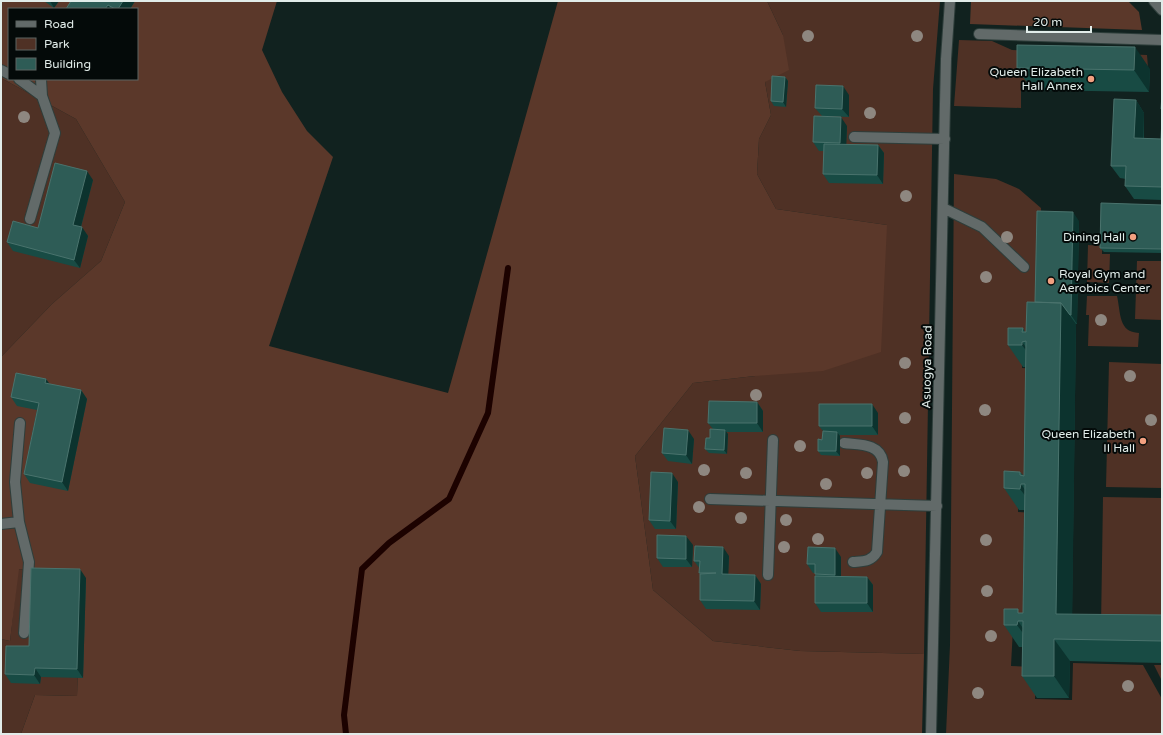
<svg xmlns="http://www.w3.org/2000/svg" width="1163" height="735" viewBox="0 0 1163 735" font-family="'Varela Round',sans-serif">
	<style>
		.green { fill: #4f3125 }
		.forest { fill: #5b382a; fill-rule: evenodd }
		.lines { fill: none; stroke-linecap: round; stroke-linejoin: round }
		.stream { stroke: #1c0200; stroke-width: 6 }
		.minor-casing { stroke: #2e3e3b; stroke-width: 12 }
		.minor { stroke: #626a69; stroke-width: 10 }
		.tree { fill: #8e8780 }
		.wall { fill: #184b44 }
		.shaded-wall { fill: #0c332e }
		.building { fill: #2e5c56; stroke: #4a736d }
		.poi-dot { fill: #f2a080; stroke: #040a09; stroke-width: 1.5 }
		.labels { text-anchor: middle; dominant-baseline: central; stroke-width: 4; stroke-linejoin: round; paint-order: stroke }
		.poi-label { font-size: 12px; fill: #e1ece9; stroke: #040a09; text-anchor: end }
		.street-label { font-size: 12px; fill: #e1ece9; stroke: #040a09 }
	</style>
	<rect width="100%" height="100%" fill="#11221f"/>
	<path class="green" d="M767 1H940L933 89 924 654 800 651 713 641 653 590 635 456 693 383 755 376 887 225 776 209 757 174 759 139 771 115 765 82 783 35Z
		M959 40 992 41 1012 50 1147 55 1148 67 1031 85 1021 84V108L954 106Z
		M1 78 76 119 125 202 101 261 52 304 1 357Z
		M954 174 996 179 1019 189 1041 208 1038 320 1022 347V368L1039 369 1037 490H1018V512L1036 513 1035 629 1013 628 1011 666 1036 667 1035 699 1072 700 1073 663 1143 665 1162 699V734H946L950 645Z
		M1088 245 1102 246V254H1110L1109 283 1087 282Z
		M1137 261H1162V320L1135 319Z
		M1087 296H1117C1121 313 1118 332 1139 333L1138 347 1088 346 1089 315H1086Z
		M1109 362 1162 364V488L1106 487Z
		M1103 497 1162 498V627L1101 626Z
		M18 569 81 574 77 696 35 695 21 734H1V639L10 641Z
		M1154 665H1162V681Z"/>
	<path class="forest" d="M1 1H277L262 50 282 92 307 131 333 157 269 346 448 393 558 1H767L783 35 789 70 765 82 771 115 759 139 757 174 776 209 887 225 881 352 823 371 755 376 693 383 635 456 653 590 713 641 800 651 924 654 922 734H21L35 695 77 696 81 575 19 569 10 641 1 639V357L52 304 101 261 125 202 76 119 1 78ZM9 9H137V79H9Z
		M971 1H1128L1139 12 1142 30 970 24Z"/>
	<g class="lines">
		<path class="stream" d="M346 734 344 715 362 569 389 543 449 499 488 413 508 268"/>
		<g class="minor-casing">
			<path id="minor" d="M1154 1 1162 10
				M979 34 1162 40
				M1 70 9 74
				M19 79 42 96 55 133 30 219
				M41 79 42 96
				M854 137 945 139
				M943 208 982 227 1024 267
				M844 443C859 445 880 443 883 462L877 552C871 562 863 561 853 562
				M710 499 937 506
				M19 522 15 482 20 423
				M1 524 19 522 29 562 24 633
				M768 575 773 440
				M931 734 946 59 950 1"/>
		</g>
		<use href="#minor" class="minor"/>
	</g>
	<g class="tree">
		<circle cx="808" cy="36" r="6"/>
		<circle cx="917" cy="36" r="6"/>
		<circle cx="870" cy="113" r="6"/>
		<circle cx="24" cy="117" r="6"/>
		<circle cx="906" cy="196" r="6"/>
		<circle cx="1007" cy="237" r="6"/>
		<circle cx="986" cy="277" r="6"/>
		<circle cx="1101" cy="320" r="6"/>
		<circle cx="905" cy="363" r="6"/>
		<circle cx="1130" cy="376" r="6"/>
		<circle cx="756" cy="395" r="6"/>
		<circle cx="985" cy="410" r="6"/>
		<circle cx="905" cy="418" r="6"/>
		<circle cx="1151" cy="420" r="6"/>
		<circle cx="800" cy="446" r="6"/>
		<circle cx="704" cy="470" r="6"/>
		<circle cx="904" cy="471" r="6"/>
		<circle cx="746" cy="473" r="6"/>
		<circle cx="867" cy="473" r="6"/>
		<circle cx="826" cy="484" r="6"/>
		<circle cx="699" cy="507" r="6"/>
		<circle cx="741" cy="518" r="6"/>
		<circle cx="786" cy="520" r="6"/>
		<circle cx="818" cy="539" r="6"/>
		<circle cx="986" cy="540" r="6"/>
		<circle cx="784" cy="547" r="6"/>
		<circle cx="987" cy="591" r="6"/>
		<circle cx="991" cy="636" r="6"/>
		<circle cx="1128" cy="686" r="6"/>
		<circle cx="978" cy="693" r="6"/>
	</g>
	<path class="wall" d="M44 1H59L54 8Z
		M71 1H135L130 9H66Z
		M1017 68 1150 69 1149 92 1032 90Z
		M785 77 788 81 786 107 774 106 771 101Z
		M849 95V117L822 116 815 108Z
		M1136 100 1144 113V138L1161 139 1162 118V200L1134 199 1125 186 1126 179 1120 178 1111 166Z
		M847 126 846 144 878 145 884 153 883 184 829 183 823 174 824 151H819L813 142Z
		M93 180 81 227 88 236 80 268 13 251 7 242 38 228Z
		M1162 205V253L1104 252 1100 248Z
		M1079 221 1077 324H1076L1072 614 1162 615V663L1070 661 1069 698H1037L1022 676V647H1019L1004 625 1021 613H1023L1024 510H1019L1004 488 1020 472 1024 476 1026 367H1023L1008 345 1023 328 1025 332H1026L1035 302Z
		M46 379 49 384 81 390 87 399 68 491 30 483 24 474 37 410 17 406 11 397Z
		M757 402 763 411V432H726L728 434 727 454 709 453 705 449 713 429 708 423Z
		M878 413V435H839L840 436V456L821 455 818 451 822 440 823 431 819 426Z
		M694 439 692 464 668 461 662 453Z
		M678 482 676 529H655L649 520Z
		M693 545 692 567H663L657 558Z
		M729 556 728 574 755 575 761 584 760 610 706 609 700 600V574L699 573 700 569 694 561Z
		M841 557V576L867 577 873 585V612H821L815 603 816 576 815 574V573H813L807 564Z
		M86 578 83 678 41 677 40 684 11 683 5 674Z"/>
	<path class="shaded-wall" d="M50 1H59L54 8Z
		M123 1H135L130 9H118Z
		M108 5 111 9H105Z
		M1135 47 1150 69 1149 92 1134 70Z
		M785 77 788 81 786 107 783 102Z
		M843 86 849 95V117L842 109Z
		M1136 100 1144 113 1143 150 1134 138Z
		M841 117 847 126 846 152 840 143Z
		M878 145 884 153 883 184 877 175Z
		M87 171 93 180 79 234 73 225Z
		M1073 212 1079 221 1077 324 1071 315Z
		M82 227 88 236 80 268 74 260Z
		M1061 303 1076 324 1072 636 1056 614Z
		M1022 342 1038 363V367L1022 345Z
		M46 379 52 387 45 383Z
		M81 390 87 399 68 491 62 482Z
		M757 402 763 411V432L757 423Z
		M872 404 878 413V435L872 426Z
		M688 430 694 439 692 464 686 455Z
		M725 430 728 434 727 454 724 450Z
		M837 432 840 436V456L836 451Z
		M672 473 678 482 676 529 670 521Z
		M1021 484 1036 506V510L1020 489Z
		M686 536 693 545 692 567 686 559Z
		M723 547 729 556 728 583 722 574Z
		M835 548 841 557V583L835 575Z
		M80 569 86 578 83 678 77 669Z
		M755 575 761 584 760 610 754 601Z
		M867 577 873 585V612L867 603Z
		M1018 621 1033 643V647L1017 625Z
		M1054 639 1070 661 1069 698 1054 676Z
		M35 668 41 677 40 684 34 675Z"/>
	<path class="building" d="M71 1H123L118 9H115L108 5 105 9H66Z
		M1017 45 1135 47 1134 70 1017 68Z
		M772 76 785 77 783 102 771 101Z
		M816 85 843 86 842 109 815 108Z
		M1162 94V109H1161Z
		M1114 99 1136 100 1134 138 1161 139 1162 118V187L1125 186 1126 166H1111Z
		M814 116 841 117 840 143 813 142Z
		M824 144 878 145 877 175 823 174Z
		M55 163 87 171 73 225 82 227 74 260 7 242 13 221 38 228Z
		M1101 203 1162 205V249L1100 248Z
		M1037 211 1073 212 1071 315H1070L1061 303 1035 302Z
		M1027 302 1061 303 1056 614 1162 615V641L1054 639V676H1022L1023 621H1018L1017 625H1004V609H1018V613H1023L1025 484H1021L1020 489 1004 488V471L1020 472V475L1024 476 1026 341 1022 342V345H1008V328H1023L1022 332H1026Z
		M16 373 46 379 45 383 81 390 62 482 24 474 39 403 11 397Z
		M709 401 757 402V423H708Z
		M819 404H872V426H819Z
		M664 428 688 430 686 455 662 453Z
		M710 429 725 430 724 450 705 449 706 438H710Z
		M823 431 837 432 836 451H818V439L822 440Z
		M651 472 672 473 670 521 649 520Z
		M657 535 686 536V559L657 558Z
		M695 546 723 547 722 574 755 575 754 601 700 600V574L716 573H699L700 561H694Z
		M808 547 835 548V575L815 574V564H807Z
		M31 568 80 569 77 669 35 668 34 675 5 674 6 646H29Z
		M815 576 867 577V603H815Z"/>
	<g class="poi-dot">
		<circle cx="1091" cy="79" r="4"/>
		<circle cx="1133" cy="237" r="4"/>
		<circle cx="1051" cy="281" r="4"/>
		<circle cx="1143" cy="441" r="4"/>
	</g>
	<g class="labels">
		<g class="poi-label">
			<text x="1083" y="72">Queen Elizabeth<tspan x="1083" dy="14">Hall Annex</tspan></text>
			<text x="1125" y="237">Dining Hall</text>
			<text x="1059" y="274" text-anchor="start">Royal Gym and<tspan x="1059" dy="14">Aerobics Center</tspan></text>
			<text x="1135" y="434">Queen Elizabeth<tspan x="1135" dy="14">II Hall</tspan></text>
		</g>
		<g class="street-label">
			<text transform="translate(927 367) rotate(-89)">Asuogya Road</text>
		</g>
	</g>
	<rect width="1163" height="735" fill="none" stroke="#e1ece9" stroke-width="4"/>
	<rect x="8" y="8" width="130" height="72" fill="#040a09" stroke="#5c6463"/>
	<rect x="16" y="21" width="20" height="6" fill="#626a69" stroke="#5c6463"/>
	<text x="44" y="28" font-size="12" fill="#e1ece9">Road</text>
	<rect x="16" y="38" width="20" height="12" fill="#4f3125" stroke="#5c6463"/>
	<text x="44" y="48" font-size="12" fill="#e1ece9">Park</text>
	<rect x="16" y="58" width="20" height="12" fill="#2e5c56" stroke="#5c6463"/>
	<text x="44" y="68" font-size="12" fill="#e1ece9">Building</text>
	<path d="M1027 26v6h64v-6" fill="none" stroke="#e1ece9" stroke-width="2"/>
	<text x="1033" y="26" font-size="12" fill="#e1ece9" stroke="#040a09" stroke-width="3" paint-order="stroke">20 m</text>
</svg>
